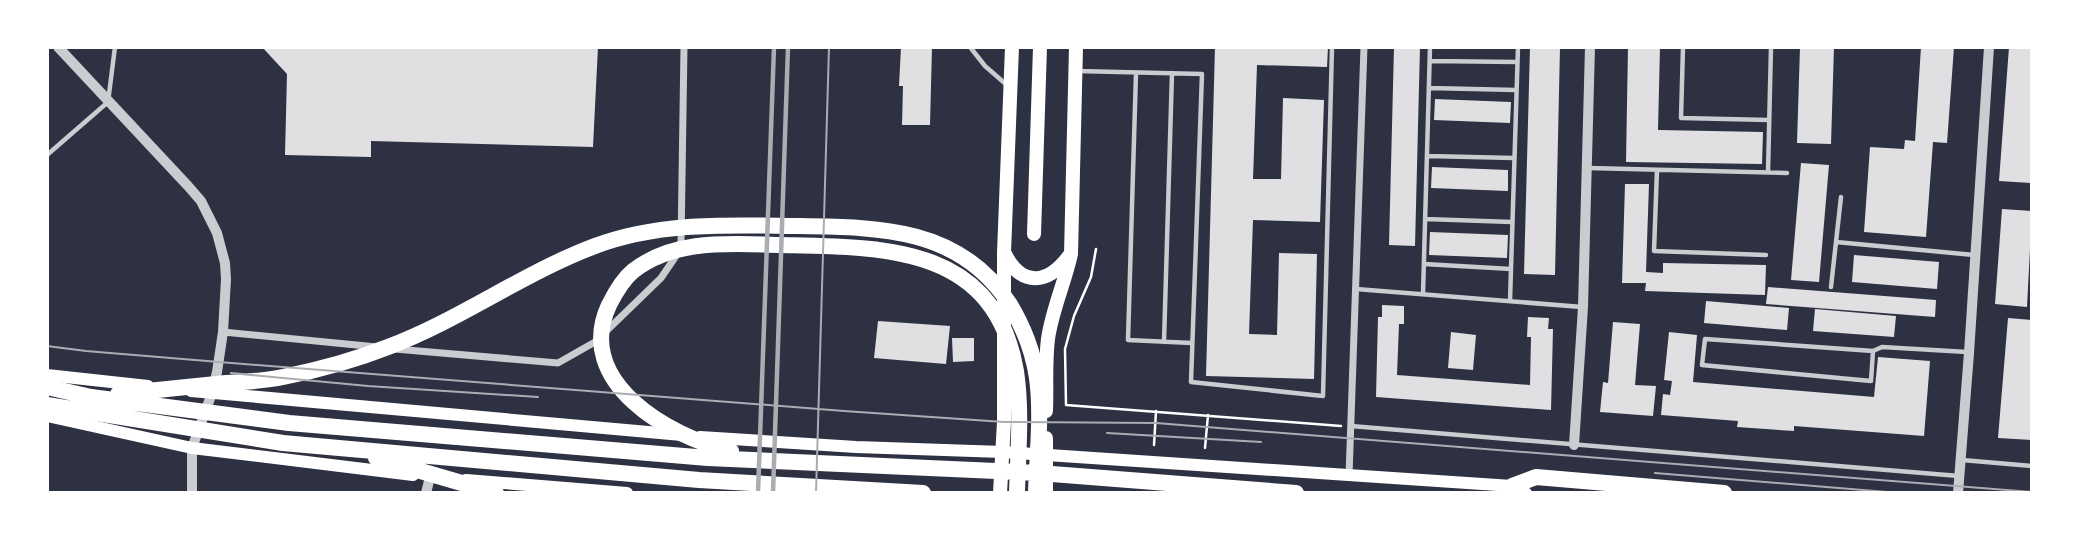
<svg xmlns="http://www.w3.org/2000/svg" width="2079" height="540" viewBox="0 0 2079 540" font-family="Literata,serif">
	<style>
		.building { fill: #e0e0e3 }
		.lines { fill: none; stroke-linecap: round; stroke-linejoin: round }
		.path { stroke: #fff; stroke-width: 2.5 }
		.service { stroke: #caccd0; stroke-width: 4.5 }
		.minor { stroke: #caccd0; stroke-width: 7 }
		.tertiary { stroke: #caccd0; stroke-width: 10 }
		.secondary { stroke: #fff; stroke-width: 12 }
		.primary { stroke: #fff; stroke-width: 14 }
		.trunk { stroke: #fff; stroke-width: 16 }
		.tram { stroke: #abadb3; stroke-width: 2 }
		.rail { stroke: #abadb3; stroke-width: 4.5 }
	</style>
	<rect width="100%" height="100%" fill="#2d3142"/>
	<path class="building" d="M262 47H598L593 147 371 141V157L285 155 287 74Z
		M901 47H932L930 125H902L903 86H899Z
		M1215 47H1328L1327 67 1257 65 1253 179H1281L1283 98 1324 100 1320 222 1253 220 1249 334 1277 335 1279 253 1317 254 1314 379 1206 376Z
		M1394 47H1420L1415 246 1389 245Z
		M1530 47H1560L1555 275 1524 274Z
		M1628 47H1660L1658 130 1763 132 1762 164 1626 162Z
		M1800 47H1834L1831 144 1797 143Z
		M1921 47H1954L1947 143 1933 142 1926 237 1864 232 1870 147 1904 149 1905 140 1915 141Z
		M2009 47H2032L2031 183 1999 181Z
		M1435 99 1511 102 1510 123 1434 120Z
		M1801 163 1829 165 1819 282 1791 280Z
		M1432 167 1508 170V191L1431 188Z
		M1625 184H1649L1646 272 1663 273V263L1766 265 1765 295 1645 291 1646 283H1622Z
		M2002 209 2032 211 2027 307 1995 304Z
		M1430 232 1508 235 1507 258 1429 255Z
		M1854 255 1939 262 1937 289 1852 282Z
		M1768 287 1936 300 1935 317 1766 304Z
		M1706 301 1789 308 1787 330 1704 323Z
		M1382 305 1404 306V324H1399L1397 375 1530 385 1531 337H1527L1528 317 1549 318 1548 329H1553L1551 410 1376 397 1378 317H1382Z
		M1815 309 1896 316 1894 337 1813 331Z
		M2008 318 2032 320V440L1998 438Z
		M878 321 950 326 946 364 874 358Z
		M1613 322 1640 324 1635 385 1656 386 1653 416 1600 412 1603 382 1608 383Z
		M1451 332 1476 335 1473 370 1448 368Z
		M1669 332 1697 335 1693 382 1874 397 1878 357 1930 361 1924 436 1794 426V431L1737 427 1738 421 1661 415 1663 394 1670 395 1672 381 1664 380Z
		M952 338H974V361L953 362Z"/>
	<g class="lines">
		<path class="path" d="M1096 249 1091 277 1074 316 1065 349 1066 405 1341 426
			M1154 445 1156 411
			M1205 448 1208 415"/>
		<path class="service" d="M970 47 985 66 1008 86
			M1683 47 1681 118 1769 120
			M1430 61 1517 62
			M1077 71 1202 74 1191 382 1323 396 1332 47
			M1136 73 1128 340 1192 343
			M1429 88 1516 90
			M47 155 108 102 115 47
			M1427 156 1514 158
			M1588 168 1787 173
			M1657 170 1654 251 1766 255
			M1768 172 1771 47
			M1425 219 1512 222
			M1836 242 1974 255
			M1424 264 1511 269
			M1831 287 1841 197
			M1356 289 1582 307
			M1423 294 1430 47
			M1510 301 1518 47
			M1164 342 1172 73
			M1873 351 1871 381 1702 365 1705 339 1873 351 1882 347 1967 352
			M1351 426 1959 476
			M1962 460 2032 466"/>
		<path class="minor" d="M223 332 377 347
			M395 349 558 363 595 342 661 278 678 253 681 243 684 47
			M1349 476 1364 47"/>
		<path class="tertiary" d="M58 47 188 186 201 201 217 233 225 263 226 279 223 332 217 372 212 393 192 448V493
			M1574 445 1583 307 1590 47
			M426 493 430 477
			M1958 493 1969 353 1989 47"/>
		<path class="secondary" d="M47 375 148 386
			M191 391 682 435
			M47 416 192 448 413 475
			M700 437 856 447 1003 452 1512 486 1526 493
			M466 480 627 493"/>
		<path class="primary" d="M1034 234 1040 47
			M1005 254C1022 288 1048 284 1069 256
			M1046 411C1047 387 1045 362 1048 339 1052 310 1065 282 1071 254L1076 47
			M1046 438V493
			M1000 493 1004 422V253L1012 47"/>
		<path class="trunk" d="M47 387 91 397 289 423 708 458 1039 473 1296 493
			M118 394C154 390 190 387 226 383 245 382 265 381 283 377 318 370 355 360 388 347 460 320 523 273 595 246 659 222 726 225 793 226 876 227 959 226 1009 303 1023 326 1033 351 1037 378 1042 415 1037 455 1036 493
			M47 405 283 443 699 480 923 493
			M731 451C669 437 573 382 609 305 615 293 622 280 633 271 675 238 731 244 781 245 881 247 995 244 1016 371 1022 411 1018 453 1017 493
			M376 458 496 493
			M1512 486 1536 477 1724 493"/>
		<path class="tram" d="M47 346 86 351 219 362 844 411 1004 422 1156 423 2032 492
			M231 373 368 386 538 397
			M1107 433 1261 442
			M1655 473 1899 493
			M816 493 829 47"/>
		<path class="rail" d="M758 493 774 47
			M773 493 788 47"/>
	</g>
	<rect width="2079" height="540" fill="none" stroke="#ffffff" stroke-width="98"/>
</svg>
